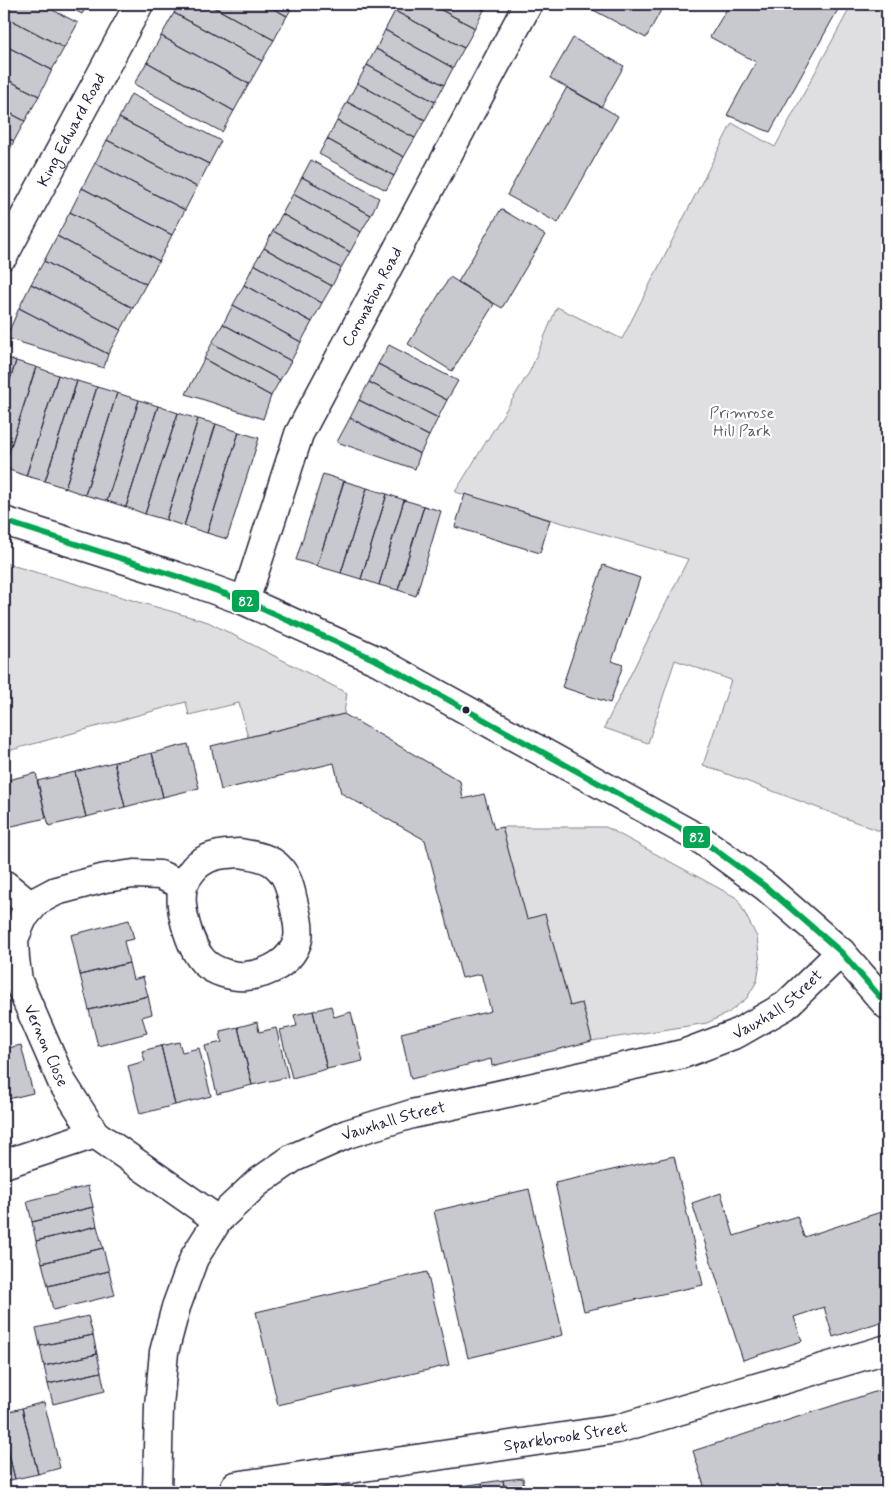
<svg xmlns="http://www.w3.org/2000/svg" width="891" height="1496" viewBox="0 0 891 1496" font-family="Mynerve,sans-serif">
	<style>
		.green { fill: #dfdfe2; stroke: #80808e }
		.building { fill: #c8c8cf; stroke: #22223b }
		.lines { fill: none; stroke-linecap: round; stroke-linejoin: round }
		.minor-casing { stroke: #22223b; stroke-width: 31 }
		.minor { stroke: #fff; stroke-width: 28 }
		.bus-1-casing { stroke: #fff; stroke-width: 10 }
		.bus-1 { stroke: #00a651; stroke-width: 6 }
		.bus-dot { fill: #22223b; stroke: #fff; stroke-width: 2 }
		.labels { text-anchor: middle; dominant-baseline: central; stroke-width: 4.5; stroke-linejoin: round; paint-order: stroke }
		.street-label { font-size: 16px; fill: #22223b; stroke: #fff }
		.park-label { font-size: 16px; fill: #5b5b6d; stroke: #fff }
		.line-badge { stroke: #fff; stroke-width: 2 }
		.badge-label { font-size: 14px; text-anchor: middle; font-weight: bold; fill: #fff }
	</style>
	<rect width="100%" height="100%" fill="#fff"/>
	<filter id="ink" filterUnits="userSpaceOnUse"><feTurbulence type="fractalNoise" baseFrequency=".02" numOctaves="2"/><feDisplacementMap in="SourceGraphic" scale="10" xChannelSelector="R" yChannelSelector="G"/><feConvolveMatrix kernelMatrix="1 2 1 2 8 2 1 2 1" color-interpolation-filters="sRGB"/></filter>
	<g filter="url(#ink)">
		<path class="green" d="M852 4H887V832L877 830 703 765 731 680 675 660 648 743 604 728 688 559 455 492 530 371 557 307 622 339 732 123 775 147Z
			M4 563 208 622 347 693 344 714 248 737 239 703 189 715 186 702 4 752Z
			M502 827H606L737 898 757 937 760 962 757 981 747 998 728 1013 707 1023 592 1041 582 1003 570 1006 545 915 527 919Z"/>
		<path class="building" d="M4 4H41L78 23 64 48 4 16Z
			M63 4H88L82 14Z
			M179 4H208L274 40 262 61 174 13Z
			M208 4H265L287 16 274 40Z
			M265 4H294L287 16Z
			M399 4H430L475 28 464 48 395 11Z
			M430 4H472L484 10 475 28Z
			M472 4H488L484 10Z
			M582 4H649L661 10 646 38Z
			M649 4H664L661 10Z
			M730 4H841L770 132 727 115 756 62 710 37Z
			M395 11 464 48 453 68 385 30Z
			M174 13 262 61 249 84 161 36Z
			M4 16 64 48 52 70 4 45Z
			M385 30 453 68 444 85 376 49Z
			M161 36 249 84 234 111 147 62Z
			M573 38 624 66 601 107 550 78Z
			M4 45 52 70 39 96 4 78Z
			M376 49 444 85 435 102 367 65Z
			M147 62 234 111 222 132 134 84Z
			M367 65 435 102 425 120 357 83Z
			M4 78 39 96 25 121 4 110Z
			M357 83 425 120 415 138 347 102Z
			M567 87 618 116 558 223 507 195Z
			M131 94 221 141 209 164 119 118Z
			M347 102 415 138 404 157 337 121Z
			M4 110 25 121 14 141 4 136Z
			M119 118 209 164 197 187 107 140Z
			M337 121 404 157 394 176 327 139Z
			M4 136 14 141 4 161Z
			M327 139 394 176 386 190 319 154Z
			M107 140 197 187 185 210 95 163Z
			M311 160 379 198 371 215 302 177Z
			M95 163 185 210 172 235 82 188Z
			M302 177 371 215 361 232 293 194Z
			M82 188 172 235 159 261 70 212Z
			M293 194 361 232 350 252 282 214Z
			M501 209 545 235 502 308 458 282Z
			M70 212 159 261 146 284 57 236Z
			M282 214 350 252 341 268 273 231Z
			M273 231 341 268 332 286 264 248Z
			M57 236 146 284 133 308 44 261Z
			M264 248 332 286 322 303 254 264Z
			M44 261 133 308 121 330 31 284Z
			M254 264 322 303 312 322 244 285Z
			M450 277 494 304 452 371 408 344Z
			M31 284 121 330 108 354 19 308Z
			M244 285 312 322 301 342 233 305Z
			M233 305 301 342 291 361 223 324Z
			M19 308 108 354 104 368 6 338Z
			M223 324 291 361 280 380 212 343Z
			M212 343 280 380 271 396 204 359Z
			M389 345 458 381 447 400 378 364Z
			M4 357 16 361 4 399Z
			M204 359 271 396 263 419 186 394Z
			M16 361 36 367 4 468V399Z
			M378 364 447 400 438 418 369 382Z
			M36 367 58 375 26 476 4 468Z
			M58 375 77 381 45 481 26 476Z
			M77 381 97 387 65 488 45 481Z
			M369 382 438 418 429 436 359 400Z
			M97 387 117 393 85 495 65 488Z
			M117 393 139 400 107 501 85 495Z
			M139 400 158 406 126 507 107 501Z
			M359 400 429 436 420 454 350 418Z
			M158 406 178 413 145 514 126 507Z
			M178 413 198 419 166 520 145 514Z
			M350 418 420 454 415 469 337 442Z
			M198 419 216 424 184 526 166 520Z
			M216 424 239 432 207 533 184 526Z
			M239 432 259 438 227 539 207 533Z
			M323 474 344 481 317 566 296 560Z
			M344 481 367 488 341 573 317 566Z
			M367 488 387 494 361 579 341 573Z
			M387 494 404 500 379 585 361 579Z
			M465 494 550 520 540 553 455 527Z
			M404 500 424 506 398 590 379 585Z
			M424 506 441 511 416 596 398 590Z
			M603 565 640 578 612 661 623 665 610 703 562 687Z
			M344 714 460 781 463 799 484 794 494 829 502 827 527 919 545 914 570 1006 582 1003 592 1041 492 1066 491 1059 411 1079 401 1033 491 1011 481 974 462 978 425 840 341 793 334 763 221 790 211 746Z
			M188 744 199 788 163 797 152 753Z
			M152 753 163 797 125 807 114 762Z
			M114 762 125 807 86 817 75 772Z
			M75 772 86 817 49 826 37 781Z
			M36 773 46 818 4 828V781Z
			M129 920 134 939 124 941 129 963 80 975 71 935Z
			M129 963 133 980 143 977 148 996 89 1010 80 975Z
			M148 996 152 1014 142 1017 147 1033 98 1046 89 1010Z
			M331 1006 334 1017 351 1012 363 1061 327 1069 313 1011Z
			M313 1011 327 1069 292 1078 280 1030 297 1026 294 1015Z
			M257 1022 259 1032 276 1028 288 1077 252 1085 238 1027Z
			M238 1027 252 1085 217 1094 205 1046 222 1042 220 1031Z
			M179 1042 182 1052 199 1048 211 1096 175 1105 161 1046Z
			M21 1045 33 1093 4 1100V1049Z
			M161 1046 175 1105 140 1114 128 1066 145 1061 142 1051Z
			M674 1156 703 1285 584 1311 555 1183Z
			M88 1186 93 1207 32 1222 27 1201Z
			M529 1189 563 1335 468 1358 434 1211Z
			M721 1193 734 1236 797 1216 804 1237 887 1210V1320L833 1337 824 1307 794 1317 802 1341 743 1360 692 1203Z
			M93 1207 97 1226 36 1241 32 1222Z
			M97 1226 103 1248 42 1263 36 1241Z
			M103 1248 109 1271 48 1286 42 1263Z
			M109 1271 115 1295 53 1310 48 1286Z
			M427 1272 449 1365 278 1405 256 1312Z
			M88 1316 93 1335 40 1346 36 1328Z
			M93 1335 97 1354 44 1366 40 1346Z
			M97 1354 101 1372 48 1384 44 1366Z
			M101 1372 105 1391 53 1404 48 1384Z
			M887 1388V1492H706L693 1451Z
			M44 1402 60 1468 38 1474 22 1408Z
			M22 1408 38 1474 15 1479 4 1434V1413Z
			M4 1434 15 1479 4 1482Z
			M523 1478 524 1492H505L503 1480Z
			M503 1480 505 1492H483L482 1483Z
			M482 1483 483 1492H463L462 1486Z
			M462 1486 463 1492H441L440 1488Z
			M440 1488 441 1492H421L420 1491Z"/>
		<g class="lines">
			<g class="minor-casing">
				<g id="minor">
					<path id="s1" d="M4 255 139 4"/>
					<path d="M4 521 176 576 245 601 378 661 703 841 766 887 841 952 887 1005"/>
					<path id="s2" d="M245 601 299 434 528 4"/>
					<path d="M240 853C250 855 263 856 272 862 286 871 290 886 293 901 296 913 300 926 298 939 292 962 268 974 246 976 233 977 214 972 204 962 190 948 176 903 184 884 187 877 194 867 200 863 212 854 226 854 240 853Z"/>
					<path d="M4 884 32 907"/>
					<path id="s3" d="M183 885 160 875 134 874 105 878 56 891 37 901 23 918 14 939 15 959 18 981 62 1082 95 1134 218 1220"/>
					<path d="M4 1164 95 1134"/>
					<path id="s4" d="M235 1486 617 1429 887 1349"/>
					<path id="s5" d="M157 1492 159 1406 164 1352 176 1307 194 1258 218 1220 257 1183 293 1158 347 1134 412 1114 683 1054 736 1034 785 1006 841 952"/>
				</g>
			</g>
			<use href="#minor" class="minor"/>
			<g class="bus-1-casing">
				<path id="bus-1" d="M4 521 176 576 245 601 378 661 703 841 766 887 841 952 887 1005"/>
			</g>
			<use href="#bus-1" class="bus-1"/>
		</g>
	</g>
	<circle class="bus-dot" cx="466" cy="710" r="4.5"/>
	<g class="labels">
		<g class="street-label">
			<text stroke="none"><textPath href="#s1" startOffset="142">King Edward Road</textPath></text>
			<text stroke="none"><textPath href="#s2" startOffset="331">Coronation Road</textPath></text>
			<text stroke="none"><textPath href="#s5" startOffset="894">Vauxhall Street</textPath></text>
			<text stroke="none"><textPath href="#s3" startOffset="310">Vernon Close</textPath></text>
			<text stroke="none"><textPath href="#s5" startOffset="489">Vauxhall Street</textPath></text>
			<text stroke="none"><textPath href="#s4" startOffset="334">Sparkbrook Street</textPath></text>
		</g>
		<g class="park-label">
			<text x="742" y="413">Primrose<tspan x="742" dy="18">Hill Park</tspan></text>
		</g>
	</g>
	<g class="line-badge">
		<rect x="231" y="589" width="29" height="24" rx="5" fill="#00a651"/>
		<rect x="682" y="825" width="29" height="24" rx="5" fill="#00a651"/>
	</g>
	<g class="badge-label">
		<text x="246" y="606">82</text>
		<text x="697" y="842">82</text>
	</g>
	<rect width="891" height="1496" fill="none" stroke="#fff" stroke-width="20"/>
	<rect x="10" y="10" width="871" height="1476" fill="none" stroke="#22223b" stroke-width="2" filter="url(#ink)"/>
</svg>
